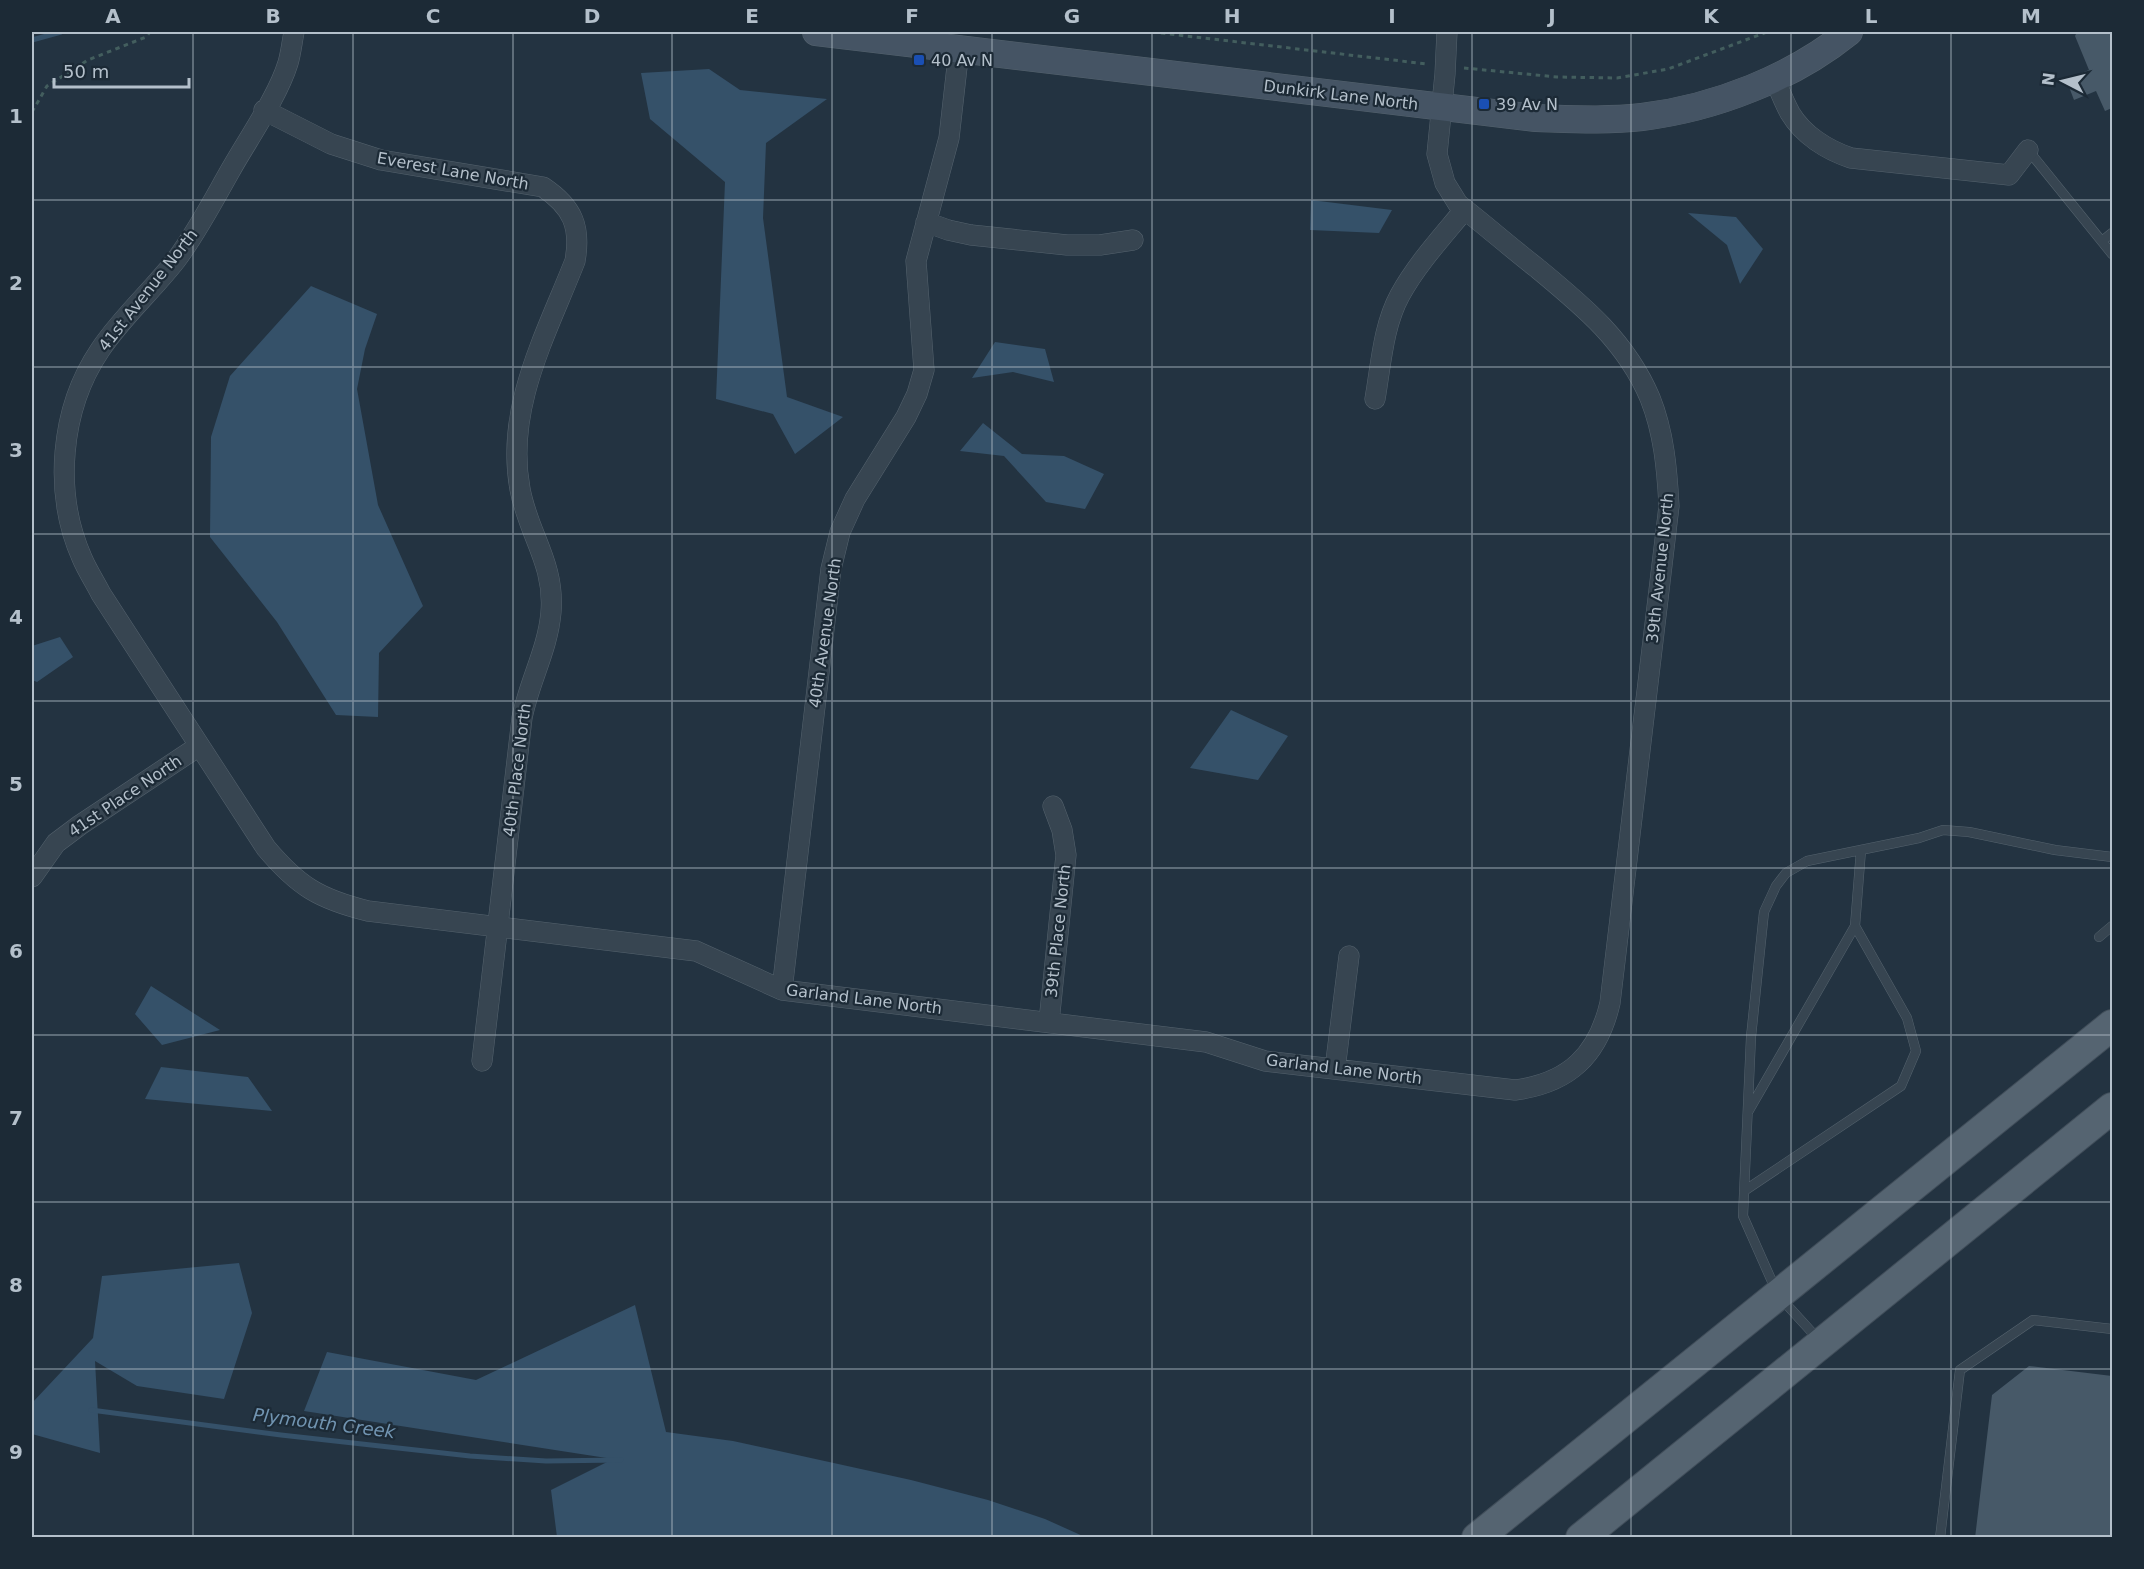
<svg xmlns="http://www.w3.org/2000/svg" width="2144" height="1569" viewBox="0 0 2144 1569" font-family="'DejaVu Sans',sans-serif">
	<style>
		.water { fill: #355169 }
		.lines { fill: none; stroke-linecap: round; stroke-linejoin: round }
		.stream { stroke: #355169; stroke-width: 5 }
		.building { fill: #475968 }
		.lane-casing { stroke: #55636e; stroke-width: 10 }
		.street-casing { stroke: #55636e; stroke-width: 21 }
		.secondary-casing { stroke: #55636e; stroke-width: 28 }
		.primary-casing { stroke: #414e5a; stroke-width: 32 }
		.path { stroke: #435e5e; stroke-width: 3; stroke-dasharray: 4.5 4.5; stroke-linecap: butt }
		.lane { stroke: #374551; stroke-width: 9 }
		.street { stroke: #374551; stroke-width: 20 }
		.secondary { stroke: #455464; stroke-width: 27 }
		.primary { stroke: #556471; stroke-width: 30 }
		.grid { fill: none; stroke: #b4c0cb; stroke-width: 1.5; stroke-opacity: 0.55 }
		.transit-dot { fill: #1a4fb4; stroke: #1c2a36; stroke-width: 2 }
		.labels { text-anchor: middle; dominant-baseline: central; stroke-width: 4.5; stroke-linejoin: round; paint-order: stroke }
		.poi-label { font-size: 16px; fill: #b4c0cb; stroke: #1c2a36; text-anchor: start }
		.street-label { font-size: 16px; fill: #b4c0cb; stroke: #1c2a36 }
		.water-label { font-size: 18px; font-style: italic; fill: #7194b1; stroke: #1c2a36 }
		.neatline { fill: none; stroke: #b4c0cb; stroke-width: 2 }
		.grid-label { font-size: 20px; text-anchor: middle; font-weight: bold; fill: #b4c0cb }
	</style>
	<rect width="100%" height="100%" fill="#233341"/>
	<path class="water" d="M709 69 740 90 827 99 766 143 763 218 787 397 843 417 795 454 773 414 716 399 725 182 650 119 641 73Z
		M1311 200 1392 210 1379 233 1310 230Z
		M1688 213 1736 217 1763 249 1740 284 1727 245Z
		M311 286 377 314 365 349 357 389 378 505 423 606 379 653 378 717 336 715 277 622 210 537 211 437 230 376Z
		M995 342 1045 349 1054 382 1013 372 972 378Z
		M983 423 1022 454 1064 456 1104 474 1085 509 1046 502 1004 456 960 451Z
		M60 637 73 657 37 682 32 680V646Z
		M1231 710 1288 736 1258 780 1190 768Z
		M151 986 220 1030 162 1045 135 1014Z
		M161 1067 248 1077 272 1111 145 1099Z
		M239 1263 252 1313 224 1399 137 1386 95 1361 100 1453 32 1434V1403L93 1338 102 1276Z
		M635 1305 666 1432 733 1441 911 1480 988 1500 1045 1519 1085 1537H557L551 1490 613 1459 304 1411 327 1352 476 1380Z"/>
	<g class="lines">
		<path class="stream" d="M32 40 61 32
			M91 1410 281 1435 470 1456 546 1461 621 1460"/>
	</g>
	<path class="building" d="M2077 32H2112V108L2105 111 2096 91 2074 100 2066 79 2089 70 2075 36Z
		M2029 1366 2112 1376V1522L2111 1538H1975L1992 1395Z"/>
	<g class="lines">
		<g class="lane-casing">
			<path id="lane" d="M2028 150 2112 254
				M2102 241 2112 233
				M2099 937 2112 926
				M1748 1112 1855 926
				M1744 1191 1901 1086 1916 1051 1907 1018 1855 926 1861 850
				M1818 1339 1778 1295 1743 1216 1751 1037 1764 912 1776 886 1786 873 1807 861 1919 838 1943 830 1969 832 2055 850 2112 857
				M1940 1538 1960 1370 2033 1320 2112 1329"/>
		</g>
		<g class="street-casing">
			<path id="street" d="M294 32C292 42 291 53 288 63 278 96 248 139 230 171 213 201 197 232 176 260 152 291 122 317 100 350 60 409 53 493 82 558 87 570 95 582 101 594L266 848C298 886 319 899 368 911L696 951 782 990 1206 1042 1265 1061 1515 1090C1569 1083 1598 1055 1610 1003L1669 506C1667 469 1664 433 1650 398 1626 341 1583 306 1537 268 1510 247 1485 225 1458 204L1445 183 1437 154 1445 74 1447 32
				M1774 77C1779 89 1784 102 1790 113 1803 135 1827 150 1851 158L2009 175 2028 150
				M264 110 331 144 381 160 543 187C573 207 581 227 575 261 546 335 505 408 520 489 528 534 555 563 551 612 548 649 529 682 522 718L482 1061
				M926 222 948 230 971 235 1067 245H1100L1133 240
				M1375 399C1381 365 1383 326 1400 295 1417 264 1442 237 1465 209
				M32 877 56 843 80 825 199 746
				M782 990 831 569 840 532 855 499 906 417 917 394 924 370 916 261 949 138 959 49
				M1049 1022 1066 855 1062 830 1053 806
				M1335 1069 1349 956"/>
		</g>
		<g class="secondary-casing">
			<path id="secondary" d="M816 32 1536 118C1571 119 1607 121 1642 117 1715 108 1792 78 1849 32"/>
		</g>
		<g class="primary-casing">
			<path id="primary" d="M1477 1538 2112 1025
				M1581 1538 2112 1108"/>
		</g>
		<path class="path" d="M1152 32 1427 64
			M1464 68 1557 77 1617 78 1668 69 1767 32
			M32 112 47 86 88 60 146 37 150 32"/>
		<use href="#lane" class="lane"/>
		<use href="#street" class="street"/>
		<use href="#secondary" class="secondary"/>
		<use href="#primary" class="primary"/>
	</g>
	<path class="grid" d="M193 32V1538M353 32V1538M513 32V1538M672 32V1538M832 32V1538M992 32V1538M1152 32V1538M1312 32V1538M1472 32V1538M1631 32V1538M1791 32V1538M1951 32V1538M32 200H2112M32 367H2112M32 534H2112M32 701H2112M32 868H2112M32 1035H2112M32 1202H2112M32 1369H2112"/>
	<g class="transit-dot">
		<rect x="913" y="54" width="12" height="12" rx="3"/>
		<rect x="1478" y="98" width="12" height="12" rx="3"/>
	</g>
	<g class="labels">
		<g class="poi-label">
			<text x="931" y="60">40 Av N</text>
			<text x="1496" y="104">39 Av N</text>
		</g>
		<g class="street-label">
			<text transform="translate(1341 95) rotate(7)">Dunkirk Lane North</text>
			<text transform="translate(453 171) rotate(10)">Everest Lane North</text>
			<text transform="translate(148 290) rotate(-52)">41st Avenue North</text>
			<text transform="translate(1660 568) rotate(-84)">39th Avenue North</text>
			<text transform="translate(825 633) rotate(-82)">40th Avenue North</text>
			<text transform="translate(517 770) rotate(-83)">40th Place North</text>
			<text transform="translate(125 796) rotate(-34)">41st Place North</text>
			<text transform="translate(1058 931) rotate(-84)">39th Place North</text>
			<text transform="translate(864 999) rotate(7)">Garland Lane North</text>
			<text transform="translate(1344 1069) rotate(7)">Garland Lane North</text>
		</g>
		<g class="water-label">
			<text transform="translate(324 1423) rotate(7)">Plymouth Creek</text>
		</g>
	</g>
	<rect width="2144" height="1569" fill="none" stroke="#1c2a36" stroke-width="66"/>
	<g transform="translate(2063 81) rotate(277)" stroke="#1c2a36" stroke-width="4.5" paint-order="stroke">
	<path d="M0-4.5L10 22L0 15L-10 22Z" fill="#b4c0cb"/>
	<text y="-9" font-size="16" font-weight="bold" text-anchor="middle" fill="#b4c0cb">N</text>
	</g>
	<path d="M54 78v9h135v-9" fill="none" stroke="#b4c0cb" stroke-width="3"/>
	<text x="63" y="78" font-size="18" fill="#b4c0cb" stroke="#1c2a36" stroke-width="4.5" paint-order="stroke">50 m</text>
	<rect x="33" y="33" width="2078" height="1503" class="neatline"/>
	<g class="grid-label">
		<text x="113" y="23">A</text>
		<text x="273" y="23">B</text>
		<text x="433" y="23">C</text>
		<text x="592" y="23">D</text>
		<text x="752" y="23">E</text>
		<text x="912" y="23">F</text>
		<text x="1072" y="23">G</text>
		<text x="1232" y="23">H</text>
		<text x="1392" y="23">I</text>
		<text x="1552" y="23">J</text>
		<text x="1711" y="23">K</text>
		<text x="1871" y="23">L</text>
		<text x="2031" y="23">M</text>
		<text x="16" y="123">1</text>
		<text x="16" y="290">2</text>
		<text x="16" y="457">3</text>
		<text x="16" y="624">4</text>
		<text x="16" y="791">5</text>
		<text x="16" y="958">6</text>
		<text x="16" y="1125">7</text>
		<text x="16" y="1292">8</text>
		<text x="16" y="1459">9</text>
	</g>
</svg>
